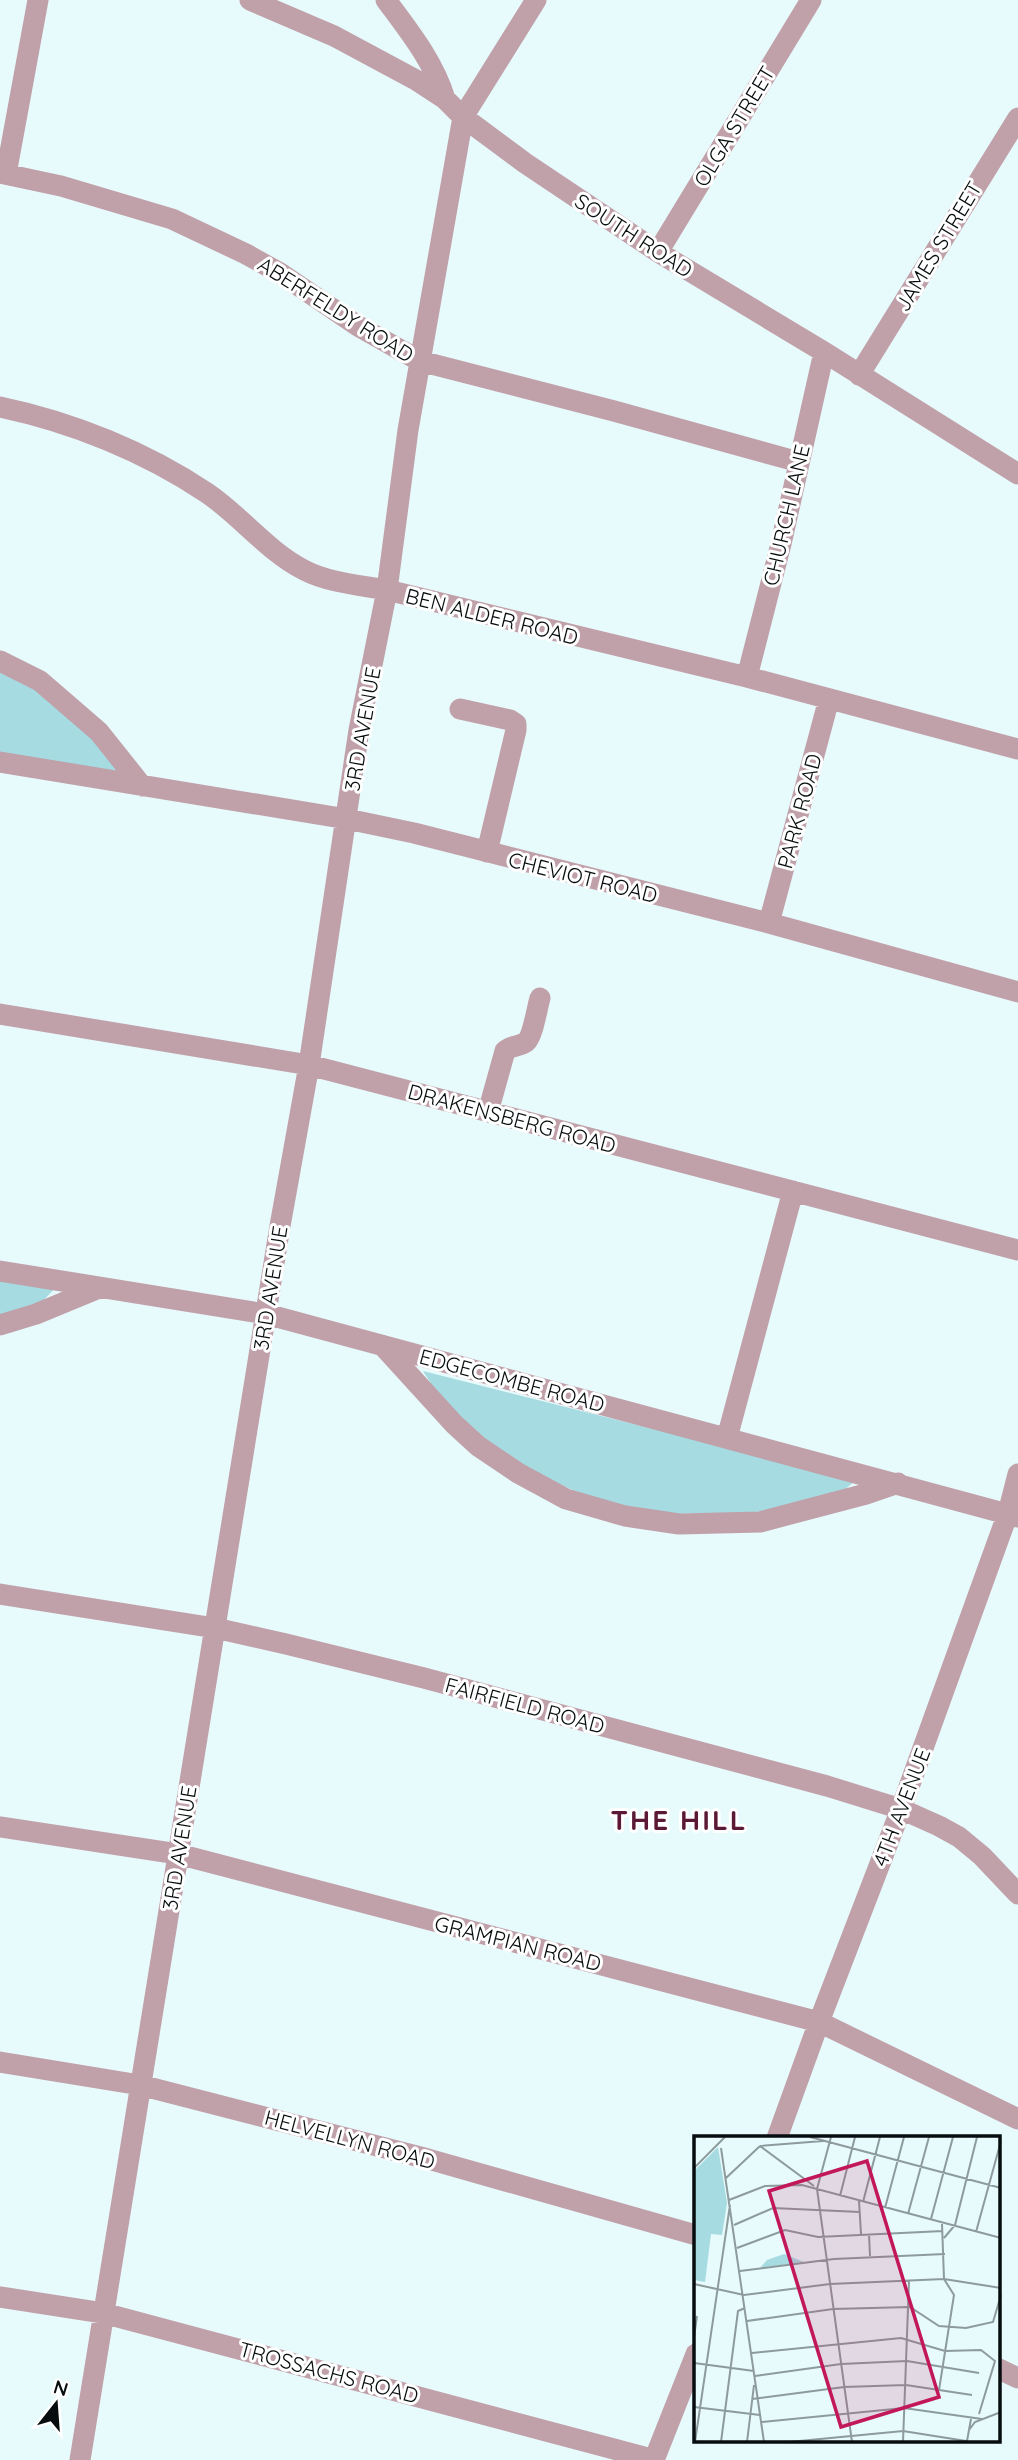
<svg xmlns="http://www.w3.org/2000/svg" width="1018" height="2460" viewBox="0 0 1018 2460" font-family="Quicksand,sans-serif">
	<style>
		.green { fill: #a6dbe1 }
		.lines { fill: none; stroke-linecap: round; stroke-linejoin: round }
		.minor { stroke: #c0a0a9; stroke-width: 21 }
		.labels { text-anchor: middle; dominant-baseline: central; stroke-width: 6; stroke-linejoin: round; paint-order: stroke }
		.street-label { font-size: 21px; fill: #070d0e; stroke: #fff }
		.district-label { font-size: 28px; font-weight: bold; letter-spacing: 2px; fill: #5b1935; stroke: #fff }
		.inset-road { fill: none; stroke: #8d9b9d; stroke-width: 2 }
		.view { fill: #c2185b; fill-opacity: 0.15; stroke: #c2185b; stroke-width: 3.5 }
		.inset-edge { fill: none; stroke: #070d0e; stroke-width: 3.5 }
	</style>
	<rect width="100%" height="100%" fill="#e7fafc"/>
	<path class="green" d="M0 663 58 695 124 774 0 753Z
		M0 1278 56 1287 43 1301 0 1317Z
		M423 1371 856 1480 841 1493 804 1503 751 1513 651 1514 595 1500 523 1468 450 1414Z"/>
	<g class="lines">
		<path class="minor" d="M250 0 334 36 416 80 445 99 463 117 525 163 658 252 824 352 1018 474
			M386 0C409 31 434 62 445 99
			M0 173 61 186 172 219 246 254 280 273 358 326 420 361 614 411 799 462
			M6 174 38 0
			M658 252 811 0
			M859 375 1018 118
			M0 407C72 422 146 452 207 493 241 516 267 551 304 570 329 583 360 585 387 590L747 677 1018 749
			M0 661 40 681 99 732 142 786
			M747 677 781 544 824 352
			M460 709 510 720 516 724V730L487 852
			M0 762 347 819 414 833 769 923 1018 992
			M769 923 829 699
			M0 1014 309 1065 1018 1250
			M488 1112 505 1051C511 1045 519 1047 526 1042 533 1036 537 1008 540 998
			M0 1271 266 1314 1018 1517
			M0 1325 36 1314 99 1288
			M382 1345 454 1424 478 1446 518 1473 566 1499 625 1516 679 1524 760 1522 866 1494 898 1483
			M727 1438 793 1191
			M0 1594 215 1628 286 1644 424 1678 827 1786 901 1809 939 1826 959 1837 982 1856 1018 1894
			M0 1827 178 1854 819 2022 1018 2119
			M0 2062 140 2085 428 2159 696 2235
			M777 2138 819 2022 901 1809 1008 1513 1018 1474
			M0 2297 103 2313 655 2460
			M999 2369 1018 2378
			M80 2460 280 1226 309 1065 359 730 387 590 408 430 463 117 536 0
			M654 2460 696 2354"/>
	</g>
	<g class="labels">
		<g class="street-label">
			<text transform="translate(734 126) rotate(-59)">OLGA STREET</text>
			<text transform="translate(634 235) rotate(33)">SOUTH ROAD</text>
			<text transform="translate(938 246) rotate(-59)">JAMES STREET</text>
			<text transform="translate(336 309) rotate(32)">ABERFELDY ROAD</text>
			<text transform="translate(786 515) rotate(-77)">CHURCH LANE</text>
			<text transform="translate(492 616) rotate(14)">BEN ALDER ROAD</text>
			<text transform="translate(362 729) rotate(-80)">3RD AVENUE</text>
			<text transform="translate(799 811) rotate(-75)">PARK ROAD</text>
			<text transform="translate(583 877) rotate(14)">CHEVIOT ROAD</text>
			<text transform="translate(512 1118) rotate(15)">DRAKENSBERG ROAD</text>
			<text transform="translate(270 1288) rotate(-81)">3RD AVENUE</text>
			<text transform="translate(512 1380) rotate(15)">EDGECOMBE ROAD</text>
			<text transform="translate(525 1705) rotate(15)">FAIRFIELD ROAD</text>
			<text transform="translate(901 1807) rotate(-69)">4TH AVENUE</text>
			<text transform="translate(179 1848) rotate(-81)">3RD AVENUE</text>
			<text transform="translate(518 1943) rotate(14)">GRAMPIAN ROAD</text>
			<text transform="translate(350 2139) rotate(15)">HELVELLYN ROAD</text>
			<text transform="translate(329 2372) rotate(15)">TROSSACHS ROAD</text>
		</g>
		<g class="district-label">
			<text x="679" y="1819">THE HILL</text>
		</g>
	</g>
	<g transform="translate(694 2136)">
		<rect width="306" height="306" fill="#e7fafc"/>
		<path d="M24 11 33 67 28 99 17 98 11 146 0 144V35ZM90 118 110 126 66 132 73 124Z" fill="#a6dbe1"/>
		<path class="inset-road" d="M116 1 307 52M137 1 123 53 158 306M66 10 120 50M66 10 129 5M27 12 70 306M0 32 31 1M32 42 66 10M146 60 161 1M35 64 71 50 108 49 307 102M165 65 167 98M169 66 186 1M191 72 210 1M214 78 235 1M237 83 259 1M248 88 250 143M40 89 79 72 166 76M282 96 307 5M175 98 176 120M250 102 261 89 283 1M43 112 91 94 124 101 249 95M46 135 140 123 251 118M0 148 50 159 136 148 250 143 307 152M53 185 139 173 216 171 245 190 272 192 299 186 307 159M0 201 3 180M58 217 207 202 251 215 287 214 301 225 285 278M0 227 60 235M61 240 147 228 213 225 285 237M245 254 260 159 250 143M58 263 150 251 212 249 278 259M0 271 66 279M68 286 210 272 288 283M275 294 281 286 307 276M273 305 277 283M1 306 36 69M27 306 44 175 51 172M53 306 60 249M95 306 209 295 272 305M209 306 215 145"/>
		<path class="view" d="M173 25 245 261 147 291 75 55Z"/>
		<rect width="306" height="306" class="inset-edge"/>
	</g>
	<g transform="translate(56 2404) rotate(17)" stroke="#ffffff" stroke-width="5" paint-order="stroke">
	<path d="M0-5L12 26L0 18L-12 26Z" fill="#070d0e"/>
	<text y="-10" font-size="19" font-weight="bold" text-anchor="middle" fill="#070d0e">N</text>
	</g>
</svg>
